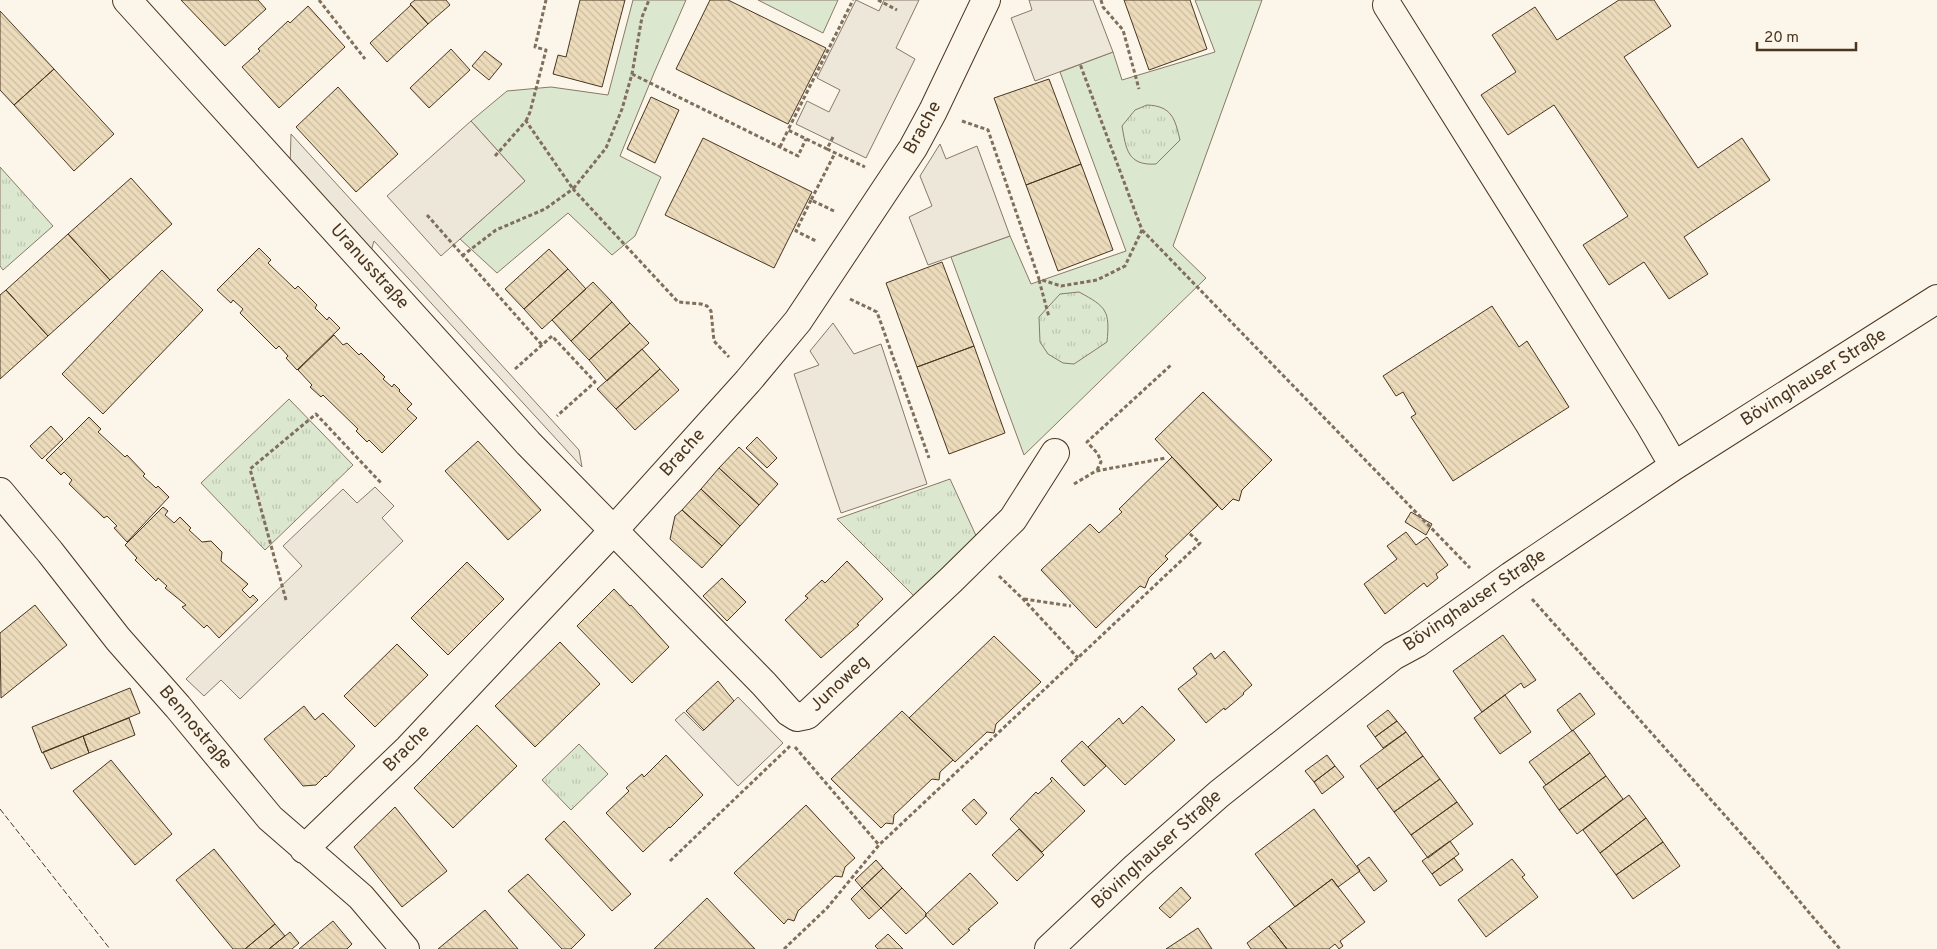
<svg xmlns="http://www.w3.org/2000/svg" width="1937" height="949" viewBox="0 0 1937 949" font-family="Overpass,sans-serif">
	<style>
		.grass { fill: #dce7d0; stroke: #887966 }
		.park { fill: url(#park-tufts); stroke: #887966 }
		.parking { fill: #ede7d9; stroke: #887966 }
		.building { fill: url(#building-back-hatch); stroke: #4a3520 }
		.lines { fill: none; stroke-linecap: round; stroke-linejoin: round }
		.minor-casing { stroke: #4a3520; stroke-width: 30 }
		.path { stroke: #7f6f5c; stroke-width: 3; stroke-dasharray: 4 2.5; stroke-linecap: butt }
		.minor { stroke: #fbf6e9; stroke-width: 28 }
		.fence { stroke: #4a3520; stroke-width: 1; stroke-dasharray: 6 2.5; stroke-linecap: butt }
		.labels { text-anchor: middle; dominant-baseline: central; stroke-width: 4; stroke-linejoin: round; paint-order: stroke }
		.street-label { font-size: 18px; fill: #4a3520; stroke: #fbf6e9 }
	</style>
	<defs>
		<pattern id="park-tufts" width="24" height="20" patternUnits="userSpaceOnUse" patternTransform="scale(1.25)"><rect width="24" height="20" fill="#dce7d0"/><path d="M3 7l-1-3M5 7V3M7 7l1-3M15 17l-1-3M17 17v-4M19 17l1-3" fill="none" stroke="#bec7b2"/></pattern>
		<pattern id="building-back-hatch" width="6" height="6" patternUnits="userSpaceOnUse" patternTransform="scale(1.25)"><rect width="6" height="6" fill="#ecdcbc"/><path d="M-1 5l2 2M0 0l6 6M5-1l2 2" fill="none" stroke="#ccbda1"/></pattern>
	</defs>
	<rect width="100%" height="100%" fill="#fbf6e9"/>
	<path class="grass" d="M633 0H686L654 73 620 156 661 177 635 236 612 255 568 213 497 273 460 239 525 181 471 121 507 91 551 87 608 95Z
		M758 0H838L823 33Z
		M1195 0H1262L1173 246 1206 278 1024 455 951 257 1010 236 1031 284 1126 251 1060 72 1113 52 1122 80 1215 52Z"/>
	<path class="park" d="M1147 105C1172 106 1175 119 1180 140L1156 164C1127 166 1126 148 1122 126L1135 110Z
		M0 167 53 226 3 270 0 266Z
		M1079 292C1107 307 1110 311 1107 342L1074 364 1063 363 1048 354 1040 342 1039 317 1060 294Z
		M289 399 353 465 265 550 201 483Z
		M950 479 978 540 914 596 837 519Z
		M579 744 608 774 571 810 542 780Z"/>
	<path class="parking" d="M856 0 879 11 884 0H919L896 48 915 59 866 158 796 124 807 101 829 112 840 90 817 78Z
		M1029 0H1093L1113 52 1035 81 1011 18 1032 10Z
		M471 121 525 181 441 256 387 196Z
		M291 134 579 450 582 467 374 241 369 258 290 169Z
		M940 144 946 159 977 146 1010 236 928 265 909 217 932 206 920 176Z
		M833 323 854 354 881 344 927 484 841 513 794 374 819 365 810 351Z
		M375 487 394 506 382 518 403 541 240 699 221 680 204 696 186 679 302 566 283 546 343 489 357 503Z
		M738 697 783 743 738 786 675 720 684 712 703 731Z"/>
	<path class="building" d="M181 0H258L266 9 225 46Z
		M415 0H446L450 5 428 24 410 4Z
		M580 0H625L602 87 553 74 558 55 566 57Z
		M710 0H728L826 48 788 124 676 69Z
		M1124 0H1190L1207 49 1149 70Z
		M1619 0H1654L1671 26 1624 57 1698 168 1742 138 1770 180 1684 237 1708 274 1669 299 1644 262 1609 285 1583 245 1628 216 1554 105 1508 135 1481 95 1516 72 1492 35 1535 7 1557 40Z
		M411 5 428 24 387 62 370 43Z
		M308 6 345 47 279 108 242 67 260 51 258 49 288 21 290 23Z
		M0 11 54 69 14 105 0 90Z
		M451 49 470 70 429 108 410 88Z
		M485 51 502 64 489 80 472 66Z
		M54 69 114 134 74 171 14 105Z
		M1049 79 1081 164 1026 185 994 98Z
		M338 87 398 154 356 192 296 127Z
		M651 97 679 110 655 163 627 149Z
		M703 138 812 192 774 268 665 215Z
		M1081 164 1113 250 1058 271 1026 185Z
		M131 178 172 224 110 280 68 234Z
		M68 234 110 280 48 336 6 290Z
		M259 248 271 260 268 263 295 289 298 286 317 305 315 308 327 320 329 317 340 328 297 370 286 358 288 356 279 346 276 349 240 313 243 309 233 300 231 303 217 290Z
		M549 249 568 269 524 309 505 289Z
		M942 262 974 346 917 367 886 283Z
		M568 269 586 289 542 329 524 309Z
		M162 270 203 310 103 414 62 374Z
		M593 282 612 302 571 341 552 320Z
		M6 290 48 336 0 379V295Z
		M612 302 630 323 589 360 571 341Z
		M1492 306 1519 347 1527 341 1569 407 1453 481 1411 417 1416 414 1403 392 1396 396 1383 376Z
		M630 323 649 343 607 381 589 360Z
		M334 335 343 345 347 343 359 355 361 353 385 377 383 379 392 387 394 384 400 390 399 391 412 404 407 409 417 418 382 453 369 440 367 442 356 431 358 429 323 395 321 397 310 387 312 385 298 370Z
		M974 346 1005 433 949 454 917 367Z
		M642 349 660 369 616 409 597 389Z
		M660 369 679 390 635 430 616 409Z
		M1203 392 1272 460 1242 490 1239 501 1233 499 1222 510 1155 439Z
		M89 417 101 429 98 432 125 457 127 455 145 474 143 476 156 488 158 486 169 497 127 542 114 528 117 526 107 516 104 518 69 484 72 480 64 472 61 475 46 460Z
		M51 426 63 439 42 459 30 446Z
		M757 437 777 458 767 468 746 448Z
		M478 441 541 510 508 540 445 471Z
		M739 447 778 484 759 505 719 468Z
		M1172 457 1218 505 1165 556 1168 559 1149 578 1145 588 1140 586 1096 628 1041 570 1090 524 1099 533 1122 512 1119 509Z
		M719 468 759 505 740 526 701 489Z
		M701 489 740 526 722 546 682 510Z
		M163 507 168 511 165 515 174 523 180 517 191 528 189 530 202 542 211 541 222 552 221 561 248 584 242 590 250 598 253 595 258 600 219 638 207 625 204 628 182 607 186 605 165 588 167 586 158 578 156 581 135 560 137 558 125 545Z
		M682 510 722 546 702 568 670 539 675 516Z
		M1411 512 1432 524 1426 535 1405 522Z
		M1406 532 1416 545 1427 537 1448 565 1436 574 1438 578 1427 587 1424 583 1385 614 1364 584 1397 559 1387 546Z
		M847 561 883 599 857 624 859 625 821 658 785 620 808 598 805 596 822 580 825 583Z
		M467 562 504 599 448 655 411 618Z
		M722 578 746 602 727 621 703 596Z
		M614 589 630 606 631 605 669 647 632 683 577 626Z
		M35 605 67 645 1 698 0 633Z
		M1503 635 1536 680 1524 688 1521 683 1482 712 1453 671Z
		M994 636 1041 682 996 724 994 733 987 732 955 762 909 718Z
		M560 642 600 684 535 747 495 706Z
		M397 644 428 675 375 727 344 696Z
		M1224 651 1252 685 1243 693 1244 694 1225 710 1224 708 1206 723 1178 689 1197 674 1193 668 1211 653 1215 659Z
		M718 681 734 701 704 730 686 711Z
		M130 688 140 713 42 753 32 727Z
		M1580 693 1595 714 1572 731 1557 710Z
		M1505 695 1531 732 1500 754 1474 718Z
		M304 706 315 720 323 713 355 746 326 777 325 776 316 785 303 786 264 739Z
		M1142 706 1175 740 1125 785 1088 747 1119 718 1123 724Z
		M1388 710 1397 721 1375 737 1367 726Z
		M902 711 953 760 940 772 939 780 932 779 894 815 893 824 886 823 881 828 831 779Z
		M129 718 135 735 89 753 83 736Z
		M1397 721 1406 732 1383 748 1375 737Z
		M477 725 517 766 453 828 414 788Z
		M1573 730 1590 753 1546 785 1529 762Z
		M1406 732 1423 756 1377 789 1360 766Z
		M83 736 89 753 51 769 43 752Z
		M1082 741 1106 766 1084 786 1061 761Z
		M1590 753 1606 776 1559 810 1543 787Z
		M666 755 703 795 670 828 669 827 643 852 606 813 629 791 626 788 642 774 644 777Z
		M1327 755 1335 766 1314 782 1305 771Z
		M1423 756 1440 779 1394 812 1377 789Z
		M111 760 172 834 135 865 73 791Z
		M1335 766 1344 777 1322 794 1314 782Z
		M1606 776 1623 799 1577 834 1559 810Z
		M1052 777 1085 811 1042 852 1010 819 1036 792 1038 794 1052 781 1050 779Z
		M1440 779 1457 802 1411 835 1394 812Z
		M1629 795 1646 818 1600 853 1583 830Z
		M974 799 987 813 976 825 962 810Z
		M1457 802 1473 824 1428 858 1411 835Z
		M806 805 855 858 845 867 842 877 835 876 798 911 794 921 788 919 784 924 734 873Z
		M395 807 447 871 402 907 354 847Z
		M1314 809 1360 871 1338 887 1332 879 1295 907 1255 854Z
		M1646 818 1663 842 1616 875 1600 853Z
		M564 821 631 894 612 911 545 839Z
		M1019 829 1044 855 1017 881 992 855Z
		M1450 841 1459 854 1432 874 1422 861Z
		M1663 842 1680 866 1633 899 1616 875Z
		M214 849 275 924 245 949H233L176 880Z
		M1369 857 1387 881 1374 891 1359 871H1360L1357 866Z
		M1454 858 1463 870 1440 886 1432 874Z
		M1512 859 1525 875 1522 877 1538 897 1486 937 1458 900Z
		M876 860 883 868 862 888 855 880Z
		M883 868 902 888 881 908 862 888Z
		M970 873 998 903 968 929 970 930 953 945 925 915Z
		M528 874 585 935 571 949H562L508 891Z
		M1332 879 1365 922 1340 941 1343 946 1339 949 1335 944 1329 949H1287L1269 926Z
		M1181 887 1191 898 1170 918 1159 908Z
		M862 888 881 908 869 919 851 899Z
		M902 888 926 913V916L906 934 881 908Z
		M707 898 755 949H654Z
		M485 910 518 949H438Z
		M333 921 352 944 347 949H299Z
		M275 924 285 936 269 949H245Z
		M1269 926 1287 949H1251L1247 943Z
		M1198 928 1212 949H1166Z
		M290 932 299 943 292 949H269Z
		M888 934 903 949H878L875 946Z"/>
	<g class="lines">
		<g class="minor-casing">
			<path id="minor" d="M127 0 528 443 764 684 789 712 797 717 807 715 951 580 1013 519 1055 453
				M1387 5 1649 423 1674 466
				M0 492 50 552 118 639 178 707 270 818 361 897 405 949
				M304 849 408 749 613 531 748 381 798 321 913 148 933 111 986 0
				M1049 949 1136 867 1219 794 1393 656 1417 643 1511 576 1674 466 1937 299"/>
		</g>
		<path class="path" d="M319 0 365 59
			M878 0 897 10
			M1101 0 1103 7 1123 30 1139 89
			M632 74 798 156 806 139
			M526 121 530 112 546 50 535 47 546 0
			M962 121 988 130 1039 279 1061 286 1097 280 1125 266 1142 230 1080 64
			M833 137 827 149 788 130 853 0
			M780 147 788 130
			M827 149 865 167
			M495 156 526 121 573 189 606 148 622 109 632 74 642 17 649 0
			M811 200 796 231 816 241
			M834 211 811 200 835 153
			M427 215 542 345
			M1142 230 1470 568
			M462 256 496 230 545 209 573 189 678 302 701 304 707 306 711 311 714 341 729 357
			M1039 280 1049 317
			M850 299 877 312 929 458
			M515 369 552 336 595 382 557 416
			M1097 470 1101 462 1098 454 1087 442 1171 365
			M1074 484 1096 471 1166 458
			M999 576 1023 599 1078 658
			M1024 599 1071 606
			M1532 599 1762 857 1840 949
			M286 600 250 469 316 414 382 484
			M795 747 879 845
			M670 861 790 746
			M784 949 827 908 879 845 1200 543 1189 533"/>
		<use href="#minor" class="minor"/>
		<path class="fence" d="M0 809 110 949"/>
	</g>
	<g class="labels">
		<g class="street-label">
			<text transform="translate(923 128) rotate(-61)">Brache</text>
			<text transform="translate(369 267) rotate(48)">Uranusstraße</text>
			<text transform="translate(1814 378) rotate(-32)">Bövinghauser Straße</text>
			<text transform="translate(683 453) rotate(-48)">Brache</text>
			<text transform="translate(1475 601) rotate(-34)">Bövinghauser Straße</text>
			<text transform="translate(840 684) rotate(-43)">Junoweg</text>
			<text transform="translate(195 728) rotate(50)">Bennostraße</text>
			<text transform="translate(407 749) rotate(-45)">Brache</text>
			<text transform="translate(1157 850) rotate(-42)">Bövinghauser Straße</text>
		</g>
	</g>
	<path d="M1757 42v8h99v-8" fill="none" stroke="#4a3520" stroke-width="2.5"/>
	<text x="1764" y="42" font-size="15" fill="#4a3520" stroke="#fbf6e9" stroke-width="4" paint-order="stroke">20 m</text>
</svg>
